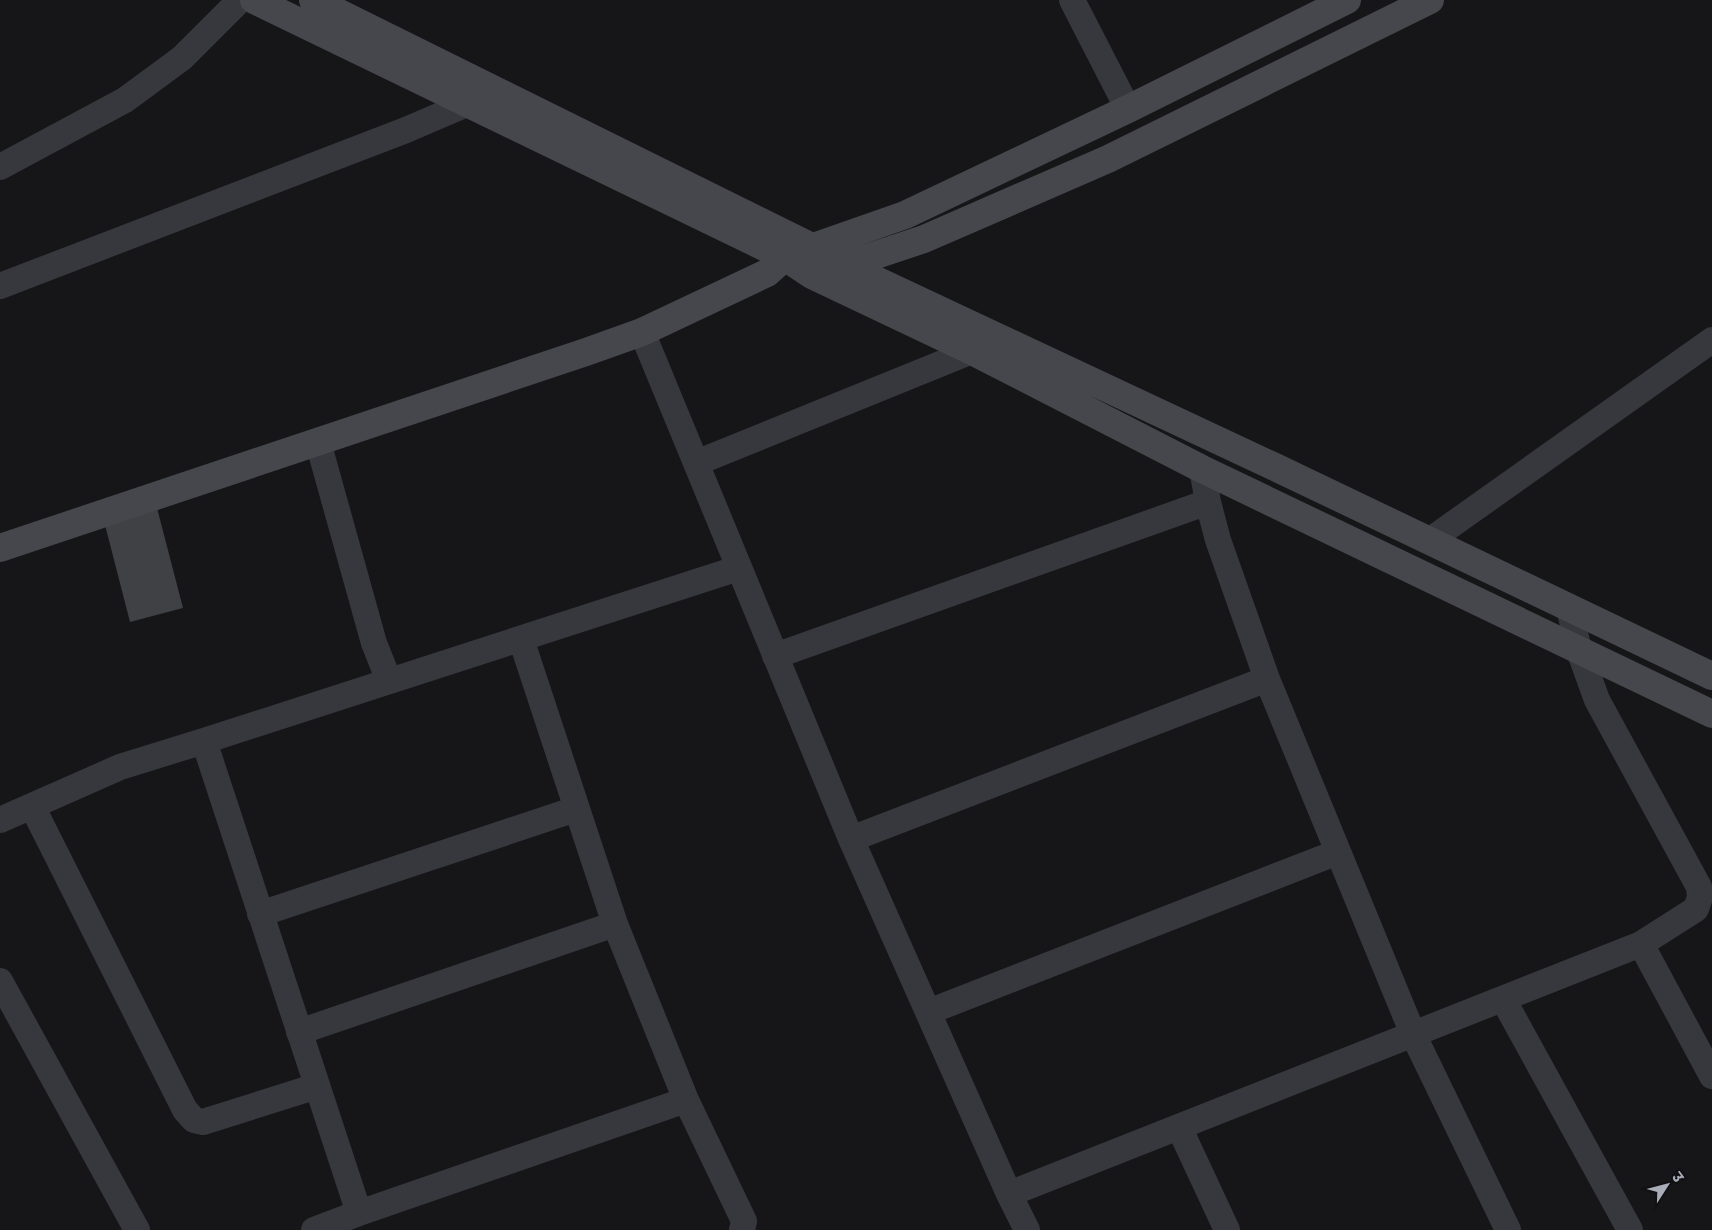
<svg xmlns="http://www.w3.org/2000/svg" width="1712" height="1230" viewBox="0 0 1712 1230" font-family="Poppins,'Noto Sans Devanagari',sans-serif">
	<style>
		.building { fill: #404145 }
		.lines { fill: none; stroke-linecap: round; stroke-linejoin: round }
		.street { stroke: #37383d; stroke-width: 26 }
		.secondary { stroke: #45474d; stroke-width: 28 }
	</style>
	<rect width="100%" height="100%" fill="#161618"/>
	<path class="building" d="M157 508 183 608 130 622 104 521Z"/>
	<g class="lines">
		<path class="street" d="M1072 0 1128 109
			M0 167 125 100 182 58 240 0
			M0 286 406 130 469 103
			M642 332 851 839 1009 1194 1027 1230
			M318 442 374 643 389 681
			M696 463 972 351
			M1202 469 1208 502 1218 540 1267 679 1413 1034 1508 1230
			M1429 541 1712 340
			M521 639 615 924 686 1100 744 1221 742 1230
			M775 656 1208 502
			M204 741 359 1213
			M32 806 185 1110 194 1120 203 1122 317 1086
			M0 820 120 767 204 741 739 568
			M851 839 1267 679
			M260 914 576 809
			M1641 944 1712 1076
			M0 981 137 1230
			M1503 999 1630 1230
			M928 1012 1338 852
			M299 1032 615 924
			M1179 1127 1227 1230
			M1009 1194 1641 944 1696 909 1700 897 1699 887 1597 700 1579 650 1569 608
			M314 1230 359 1213 686 1100"/>
		<path class="secondary" d="M254 0 785 257 812 275 972 351 1202 469 1712 714
			M313 0 814 248 846 266 1275 467 1712 676
			M837 268 924 239 1108 159 1430 0
			M0 548 586 352 642 332 767 273 785 257 905 215 1128 109 1347 0"/>
	</g>
	<g transform="translate(1667 1185) rotate(54)" stroke="#111113" stroke-width="4" paint-order="stroke">
	<path d="M0-4L9 19L0 12L-9 19Z" fill="#a8adb8"/>
	<text y="-8" font-size="14" font-weight="bold" text-anchor="middle" fill="#a8adb8">उ</text>
	</g>
</svg>
